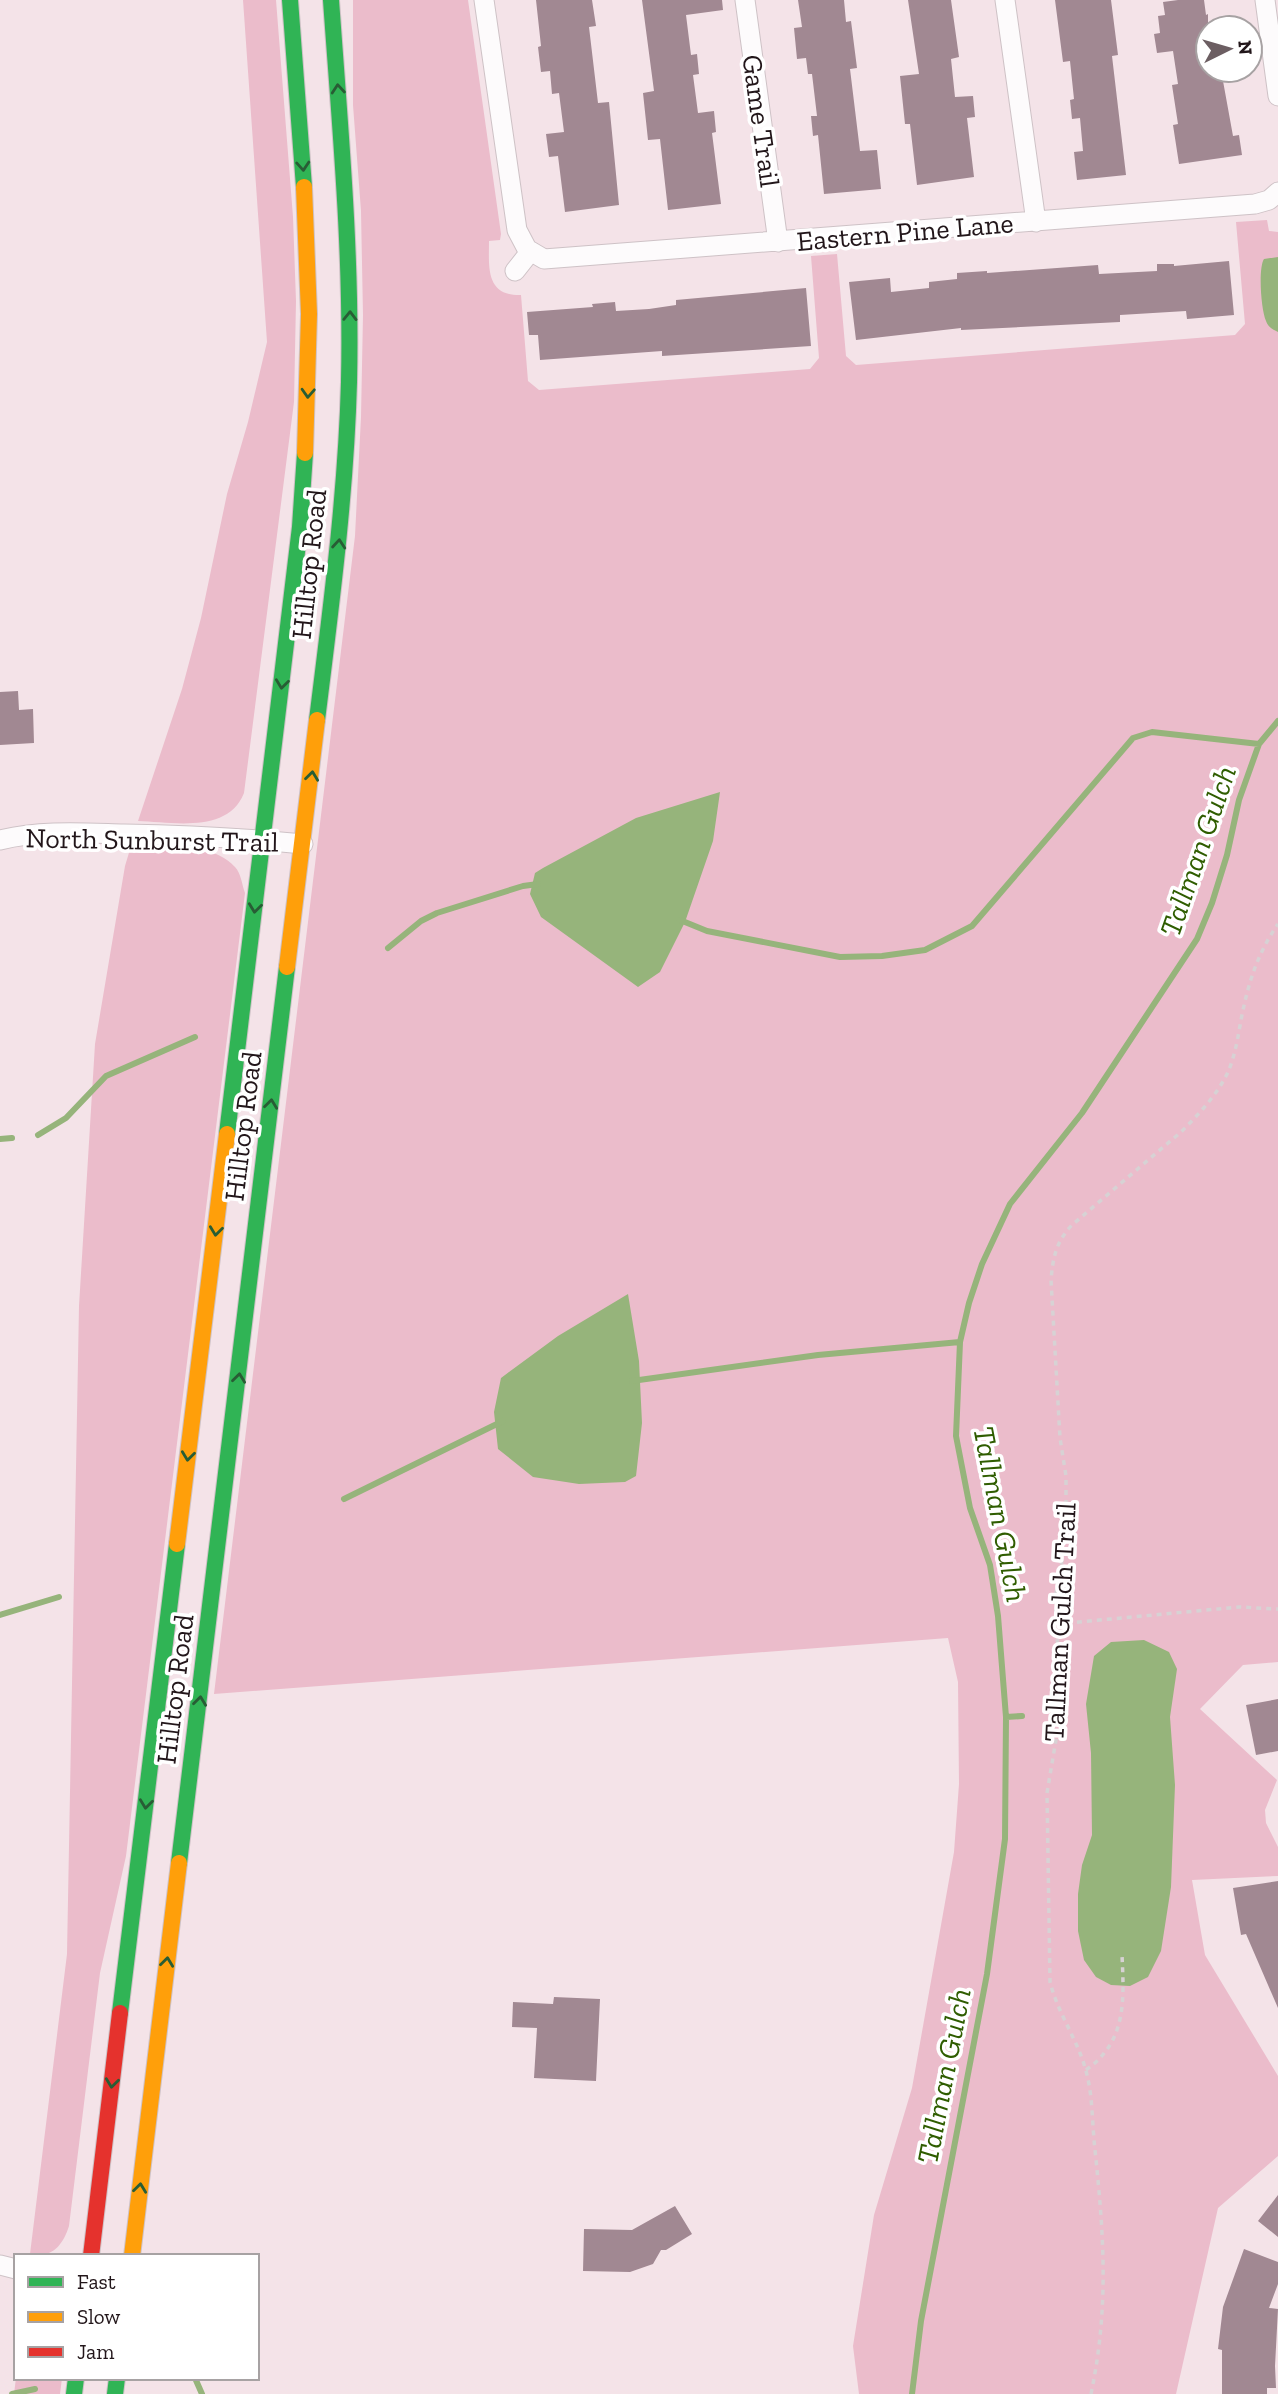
<svg xmlns="http://www.w3.org/2000/svg" width="1278" height="2394" viewBox="0 0 1278 2394" font-family="'Zilla Slab',serif">
	<style>
		.green { fill: #ebbccb }
		.water { fill: #96b47b }
		.lines { fill: none; stroke-linecap: round; stroke-linejoin: round }
		.stream { stroke: #96b47b; stroke-width: 6 }
		.building { fill: #a18892 }
		.street-casing { stroke: #cec2c6; stroke-width: 21 }
		.fast-casing { stroke: #cec2c6; stroke-width: 18 }
		.slow-casing { stroke: #cec2c6; stroke-width: 18 }
		.jam-casing { stroke: #cec2c6; stroke-width: 18 }
		.path { stroke: #d7d2d4; stroke-width: 3.5; stroke-dasharray: 5 5; stroke-linecap: butt }
		.street { stroke: #fdfbfc; stroke-width: 19 }
		.fast { stroke: #30b455; stroke-width: 16 }
		.slow { stroke: #ff9f0a; stroke-width: 16 }
		.jam { stroke: #e5322d; stroke-width: 16 }
		.oneway { stroke: #285d35 }
		.labels { text-anchor: middle; dominant-baseline: central; stroke-width: 7; stroke-linejoin: round; paint-order: stroke }
		.street-label { font-size: 28px; fill: #22161a; stroke: #fff }
		.water-label { font-size: 30px; font-style: italic; fill: #2f5d00; stroke: #fff }
	</style>
	<rect width="100%" height="100%" fill="#f4e3e8"/>
	<path class="green" d="M243 0H276L293 217 296 301 294 402 244 793C228 834 172 822 138 821L182 689 201 618 227 494 248 422 267 342Z
		M353 0H468L501 234 500 240 489 241C489 266 485 296 521 295L528 381 539 390 810 369 819 358 811 256 837 254 846 356 856 365 1235 335 1245 324 1236 222 1267 220 1269 231 1278 232V1662L1243 1665 1200 1709 1277 1780 1265 1810 1266 1823 1278 1847V1876L1192 1880 1205 1955 1278 2076V2156L1218 2208 1176 2394H859L853 2346 874 2215 912 2088 954 1852 959 1784 958 1682 948 1638 214 1694 355 536 361 417 363 315 361 211 353 105Z
		M131 846C165 847 209 840 235 867 241 873 242 885 245 893L126 1856 100 1973 69 2226C63 2245 52 2259 30 2254L67 1954 79 1306 95 1044 125 866Z
		M16 2378H62L60 2394H14Z"/>
	<path class="water" d="M1278 257V332C1272 329 1268 327 1266 321 1261 310 1258 268 1264 259Z
		M720 792 713 841 685 922 660 972 638 987 541 917 530 894 535 873 543 868 636 818Z
		M628 1294 639 1361 642 1423 636 1476 625 1482 579 1484 533 1477 498 1449 494 1412 501 1378 558 1336Z
		M1144 1640 1169 1652 1177 1669 1170 1717 1175 1785 1171 1887 1161 1951 1148 1977 1130 1986 1111 1985 1096 1977 1084 1960 1078 1931V1894L1082 1865 1092 1835 1091 1753 1086 1704 1094 1656 1111 1642Z"/>
	<g class="lines">
		<path class="stream" d="M680 920 707 931 840 957 882 956 925 950 972 926 1133 738 1152 732 1259 744
			M388 948 421 921 437 913 523 886 538 884
			M38 1135 66 1118 106 1076 195 1037
			M0 1139 12 1138
			M632 1381 818 1355 960 1342
			M344 1499 503 1421
			M0 1615 59 1597
			M1006 1717 1022 1716
			M195 2378 202 2394
			M12 2394 35 2389
			M912 2394 921 2321 987 1974 1005 1839 1006 1717 998 1616 990 1565 970 1508 956 1436 960 1342 969 1303 982 1264 1010 1204 1082 1113 1197 939 1212 903 1227 855 1239 800 1259 744 1278 721"/>
	</g>
	<path class="building" d="M536 0H592L596 26 589 27 598 103 609 102 619 205 565 212 558 156 549 157 546 134 564 132 559 93 552 94 550 71 541 72 538 47 541 46Z
		M642 0H722L723 10 686 15 691 55 697 54 699 74 693 75 698 113 714 111 716 132 712 133 721 204 668 210 660 139 648 140 643 93 654 91Z
		M798 0H844L846 22 851 21 857 68 850 69 860 151 877 150 881 189 824 194 818 135 813 136 811 116H817L812 74H808L806 58 797 59 794 28 802 27Z
		M908 0H951L959 57 951 59 955 97 973 96 975 117 967 118 974 177 917 185 910 124H905L900 76 919 74Z
		M1055 0H1111L1118 55 1112 56 1126 175 1077 180 1074 152 1083 151 1080 118 1072 119 1070 100 1074 99 1070 61 1063 62Z
		M1178 0H1204L1206 15 1208 14V70H1218L1220 81H1223L1233 136 1239 135 1242 155 1179 164 1173 125 1178 124 1172 85 1178 84 1173 51 1157 53 1154 34 1160 33 1158 16 1165 15 1163 2Z
		M1229 261 1234 315 1187 319 1186 311 1120 315V322L961 330V328L856 340 849 282 890 278 891 292 929 288V282L957 279V273L987 271V273L1098 265 1099 274 1157 271V264H1174V266Z
		M806 288 811 346 662 356V351L540 360 538 335H529L527 312 593 307 592 304 615 302 616 311 649 309 676 305V300Z
		M18 691 19 710 33 709 34 743 0 745V692Z
		M1278 1699V1751L1256 1755 1246 1705Z
		M1278 1881V2008L1246 1934 1241 1935 1233 1888Z
		M554 1997 600 1999 596 2081 534 2078 537 2028 512 2027 513 2002 553 2004Z
		M1278 2195V2237L1258 2221Z
		M675 2206 692 2234 666 2250H661L653 2264 630 2272 583 2271 584 2229 632 2230Z
		M1244 2249 1278 2262V2284L1269 2308 1278 2309 1275 2366 1276 2388H1267V2394H1222V2350L1218 2349 1223 2307Z"/>
	<g class="lines">
		<g class="street-casing">
			<path id="street" d="M484 0 517 230 527 249 544 259 1255 204 1269 200 1278 192
				M745 0 778 242
				M1005 0 1036 222
				M1265 0 1278 96
				M515 271 530 252
				M0 840C41 830 83 833 124 834 185 835 244 838 303 844
				M0 2265 16 2269"/>
		</g>
		<g class="fast-casing">
			<path id="fast" d="M290 0 304 187
				M317 720C331 607 346 495 349 382 352 254 340 127 331 0
				M227 1134 300 527 305 453
				M179 1863 287 967
				M120 2013 177 1544
				M74 2394 76 2378
				M115 2394 117 2378"/>
		</g>
		<g class="slow-casing">
			<path id="slow" d="M304 187 309 314 305 453
				M287 967 317 720
				M177 1544 227 1134
				M132 2256 179 1863"/>
		</g>
		<g class="jam-casing">
			<path id="jam" d="M91 2256 120 2013"/>
		</g>
		<path class="path" d="M1057 1624 1239 1607 1278 1609
			M1086 2070C1127 2041 1124 2000 1122 1955
			M1091 2394C1109 2308 1104 2236 1095 2150 1092 2124 1093 2096 1086 2071 1078 2040 1058 2014 1050 1982L1047 1793 1059 1722 1060 1689 1055 1598 1062 1561 1066 1509V1476L1060 1438 1051 1280C1053 1257 1056 1242 1072 1225L1181 1132C1199 1114 1217 1095 1228 1072 1235 1056 1238 1037 1241 1020 1248 984 1257 954 1278 924"/>
		<use href="#street" class="street"/>
		<use href="#fast" class="fast"/>
		<use href="#slow" class="slow"/>
		<use href="#jam" class="jam"/>
	</g>
	<defs><path id="oneway-chevron" d="M-2-3.5L2.5 0L-2 3.5" fill="none" stroke-width="1.6" stroke-linecap="round" stroke-linejoin="round" transform="scale(1.75)"/></defs>
	<g class="oneway">
		<use href="#oneway-chevron" transform="translate(338 89) rotate(-95)"/>
		<use href="#oneway-chevron" transform="translate(303 166) rotate(86)"/>
		<use href="#oneway-chevron" transform="translate(350 316) rotate(-89)"/>
		<use href="#oneway-chevron" transform="translate(308 393) rotate(93)"/>
		<use href="#oneway-chevron" transform="translate(339 544) rotate(-85)"/>
		<use href="#oneway-chevron" transform="translate(282 684) rotate(97)"/>
		<use href="#oneway-chevron" transform="translate(312 776) rotate(-83)"/>
		<use href="#oneway-chevron" transform="translate(255 908) rotate(97)"/>
		<use href="#oneway-chevron" transform="translate(271 1104) rotate(-83)"/>
		<use href="#oneway-chevron" transform="translate(216 1231) rotate(97)"/>
		<use href="#oneway-chevron" transform="translate(239 1378) rotate(-83)"/>
		<use href="#oneway-chevron" transform="translate(188 1456) rotate(97)"/>
		<use href="#oneway-chevron" transform="translate(200 1701) rotate(-83)"/>
		<use href="#oneway-chevron" transform="translate(146 1804) rotate(97)"/>
		<use href="#oneway-chevron" transform="translate(167 1962) rotate(-83)"/>
		<use href="#oneway-chevron" transform="translate(112 2083) rotate(97)"/>
		<use href="#oneway-chevron" transform="translate(140 2188) rotate(-83)"/>
	</g>
	<g class="labels">
		<g class="street-label">
			<text transform="translate(761 121) rotate(82)">Game Trail</text>
			<text transform="translate(905 232) rotate(-5)">Eastern Pine Lane</text>
			<text transform="translate(309 564) rotate(-84)">Hilltop Road</text>
			<text transform="translate(152 840) rotate(1)">North Sunburst Trail</text>
			<text transform="translate(243 1126) rotate(-83)">Hilltop Road</text>
			<text transform="translate(1060 1622) rotate(-87)">Tallman Gulch Trail</text>
			<text transform="translate(175 1689) rotate(-83)">Hilltop Road</text>
		</g>
		<g class="water-label">
			<text transform="translate(1198 851) rotate(-71)">Tallman Gulch</text>
			<text transform="translate(1000 1514) rotate(79)">Tallman Gulch</text>
			<text transform="translate(944 2076) rotate(-79)">Tallman Gulch</text>
		</g>
	</g>
	<rect x="14" y="2254" width="245" height="126" fill="#ffffff" stroke="#a7a2a3" stroke-width="2"/>
	<rect x="28" y="2277" width="35" height="10" fill="#30b455" stroke="#a7a2a3" stroke-width="2"/>
	<text x="77" y="2289" font-size="21" fill="#22161a">Fast</text>
	<rect x="28" y="2312" width="35" height="10" fill="#ff9f0a" stroke="#a7a2a3" stroke-width="2"/>
	<text x="77" y="2324" font-size="21" fill="#22161a">Slow</text>
	<rect x="28" y="2347" width="35" height="10" fill="#e5322d" stroke="#a7a2a3" stroke-width="2"/>
	<text x="77" y="2359" font-size="21" fill="#22161a">Jam</text>
	<g transform="translate(1229 49) rotate(85)"><circle r="33" fill="#ffffff" stroke="#a7a2a3" stroke-width="2"/>
	<path d="M0-5L12 26L0 18L-12 26Z" fill="#6c5e62"/>
	<text y="-10" font-size="19" font-weight="bold" text-anchor="middle" fill="#22161a">N</text>
	</g>
</svg>
